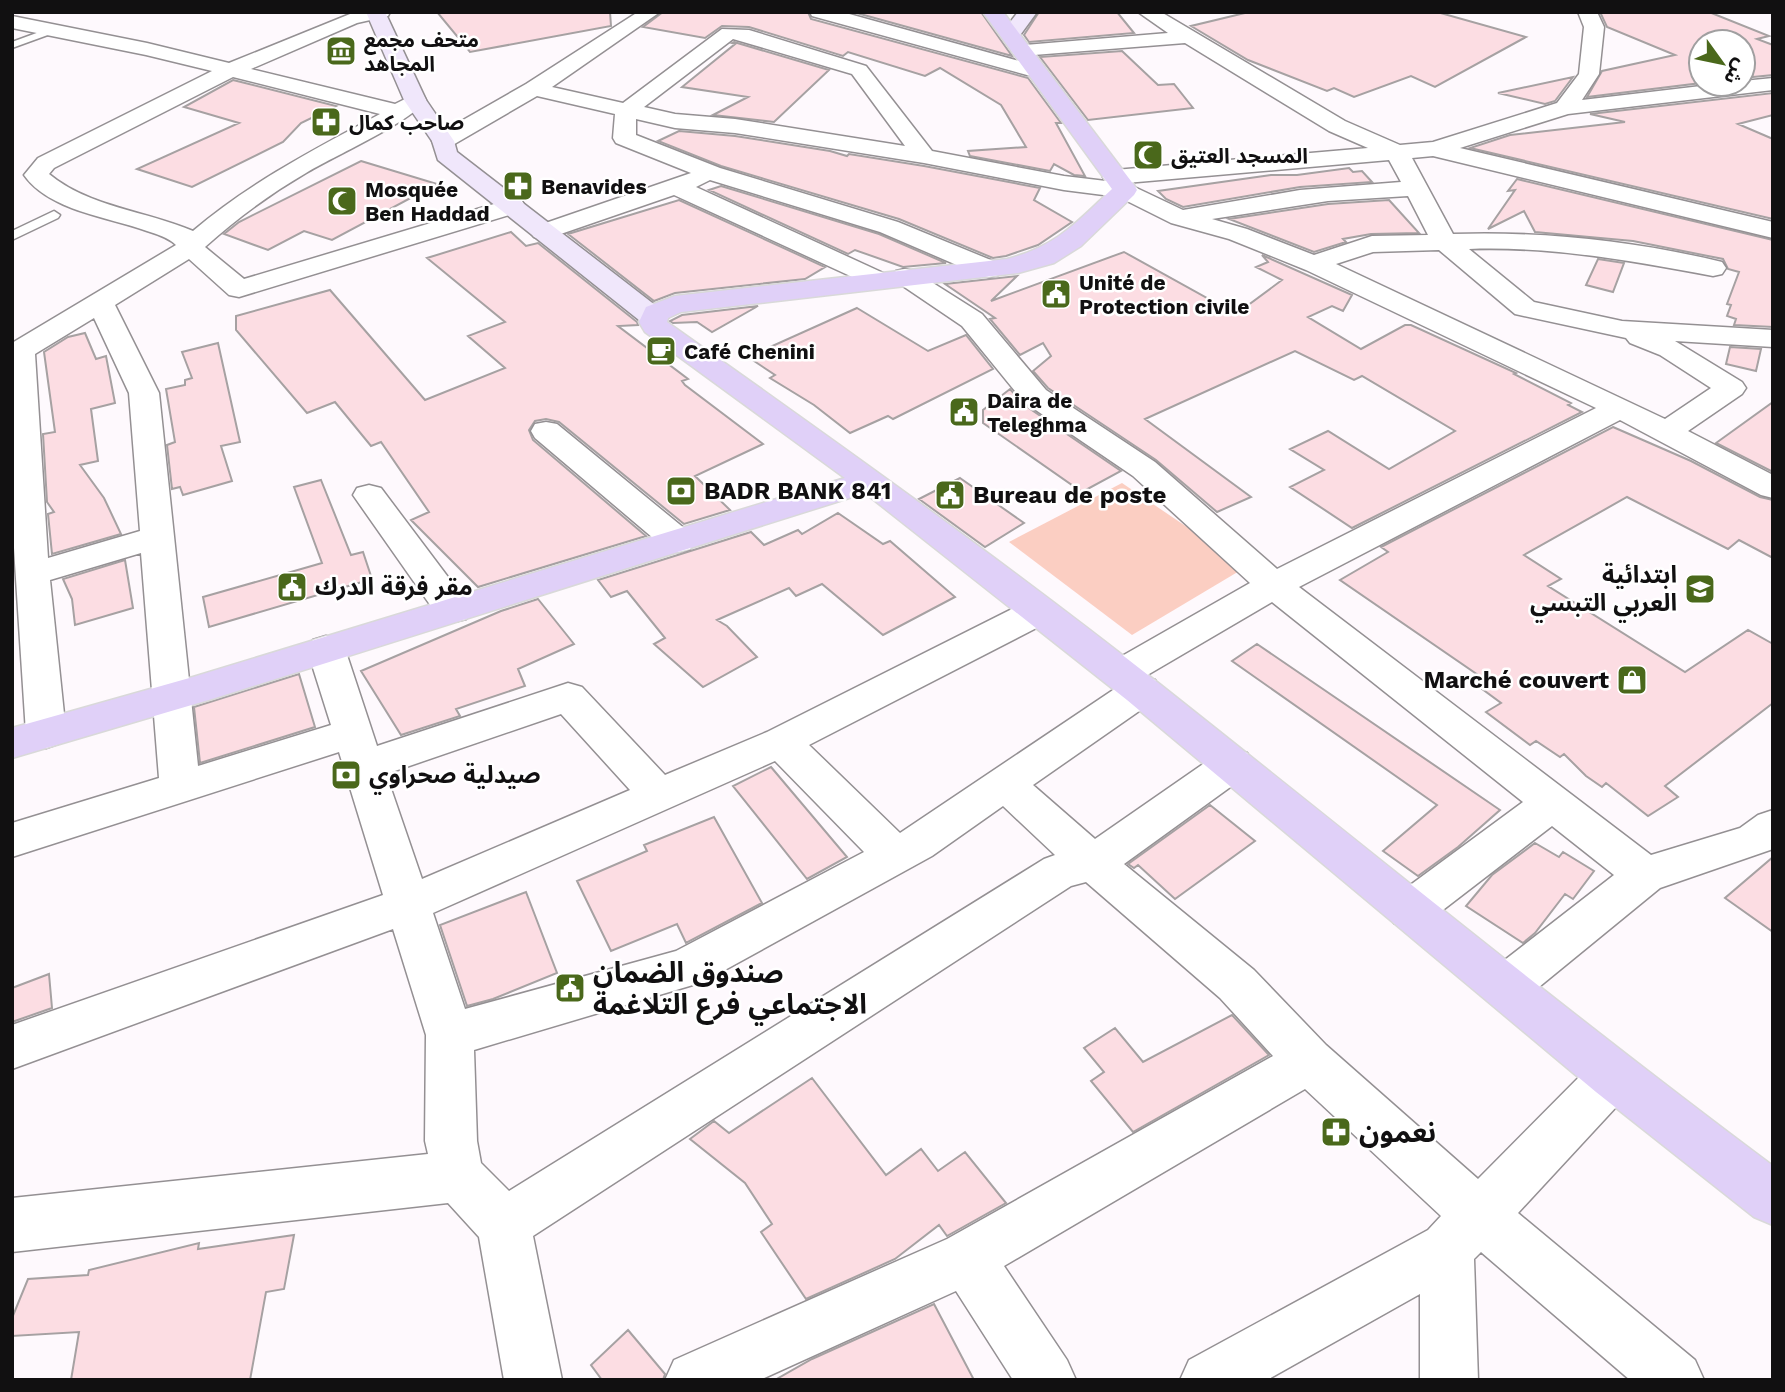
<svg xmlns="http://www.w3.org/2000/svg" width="1785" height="1392" viewBox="0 0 1785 1392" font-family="'Work Sans','Noto Sans Arabic',sans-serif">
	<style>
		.green { fill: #fbcec2 }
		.building { fill: #fcdde3; stroke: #a6a1a2; stroke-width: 2 }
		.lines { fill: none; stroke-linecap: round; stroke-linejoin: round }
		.lane-casing { stroke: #949093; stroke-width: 3 }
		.street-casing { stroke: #949093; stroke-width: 3 }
		.secondary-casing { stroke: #949093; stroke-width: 3 }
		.primary-casing { stroke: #d9d9d9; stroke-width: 3 }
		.lane { fill: #fff; fill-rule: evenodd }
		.street { fill: #fff; fill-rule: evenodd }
		.secondary { fill: #f0e7fb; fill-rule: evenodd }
		.primary { fill: #e0d0f8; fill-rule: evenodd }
		.labels { text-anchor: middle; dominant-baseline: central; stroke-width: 5; stroke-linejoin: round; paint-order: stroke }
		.far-poi-label { font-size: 21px; font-weight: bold; fill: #111011; stroke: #fff; text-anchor: start }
		.poi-label { font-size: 24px; font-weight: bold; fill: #111011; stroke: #fff; text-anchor: start }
		.near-poi-label { font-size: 28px; font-weight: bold; fill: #111011; stroke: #fff; text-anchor: start }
	</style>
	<rect width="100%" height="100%" fill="#fef9fd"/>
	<path class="green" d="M1122 483 1246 567 1132 635 1009 542Z"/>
	<path class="building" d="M437 12H610L611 26 470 52Z
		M663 12H808L811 19 1028 78 1061 123H1056L1085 176 1074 175 1054 164 1050 171 970 156 968 151 1026 147 1001 105 940 68 925 76 848 52 843 56 749 27 722 26 705 38 643 27Z
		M853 12H981L1012 56Z
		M1039 12H1117L1134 33 1029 42 1024 35Z
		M1249 12H1437L1526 37 1435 87 1411 76 1354 97 1334 88 1327 91 1248 60 1191 26Z
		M1600 12H1709L1769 36 1757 39 1773 45V75L1743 78V42H1701V83L1587 97 1602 71 1675 55 1607 27Z
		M734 42 829 70 774 122 713 115 748 97 682 87 735 44 732 43Z
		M1122 51 1158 85 1174 84 1193 108 1088 120 1040 57Z
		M1573 77 1555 101 1545 104 1498 93Z
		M233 80 336 106 301 123 283 142 192 187 137 169 239 123 184 107Z
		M1773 93V115L1738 124 1773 139V219L1470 148 1510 135 1625 122 1590 114Z
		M679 131 735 136 830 151 847 156 849 154 924 166 1040 188 1034 200 1072 222 1038 245 1006 256 993 258 899 219 721 166 658 141Z
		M361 161 437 184 332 240 304 231 268 250 224 234 239 222Z
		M1349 168 1353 172 1362 171 1372 182 1300 187 1183 207 1166 199 1158 191 1271 175H1297Z
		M1517 179 1773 240V327L1734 325 1736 319 1727 316 1731 305 1727 304 1739 272 1728 269 1723 259 1633 241 1535 232 1524 211 1488 229 1515 190 1508 191Z
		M721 186 879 234 946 263 903 267 855 250 848 254 709 190Z
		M679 200 825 267 805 279 675 293 654 301 568 234Z
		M1389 200 1419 233 1371 234 1343 239 1346 242 1314 252 1229 219 1328 204Z
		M511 232 526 246 538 243 637 322 638 325 618 326 688 379 682 381 685 385 763 444 695 476 730 510 684 524 559 422 546 419 535 421 529 430 533 440 646 536 478 587 411 520 429 512 381 442 371 446 335 402 307 413 236 330V316L330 290 425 400 505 368 468 336 505 322 427 258Z
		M1124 252 1236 314 1282 280 1256 267 1268 262 1262 255 1352 295 1343 311 1332 306 1308 317 1361 349 1405 325H1411L1516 373 1514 374 1571 403 1568 405 1582 412 1352 528 1290 487 1324 470 1290 449 1328 431 1389 469 1455 431 1362 376 1354 380 1295 351 1145 419 1251 497 1217 512 1156 460 1048 388 1033 371 1051 356 1043 343 1020 355 990 319 995 318 945 284 1017 276 991 301Z
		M1598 259 1624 263 1613 292 1586 285Z
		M758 306 712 332 697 322 673 323 670 321 682 315Z
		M857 308 928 351 966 335 993 369 893 419 888 416 850 433 814 405 770 378 775 375 748 357Z
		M85 333 96 359 106 356 115 403 91 409 98 461 80 465 104 498 121 534 52 554 48 514 54 512 47 502 43 434 55 432 44 352 68 337Z
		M218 343 240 442 221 446 232 481 183 495 180 487 172 489 167 445 175 442 166 389 185 385V380L192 378 182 352Z
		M1730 347 1761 349 1756 371 1726 364Z
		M1010 389 1023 404 1121 471 1082 492 983 423V410Z
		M1773 402V472L1716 443Z
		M1613 427 1691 461 1760 497 1773 500V558L1739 540 1728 549 1627 497 1524 555 1561 579 1548 586 1685 672 1748 630 1773 644V703L1665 786 1678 797 1648 816 1606 783 1602 787 1586 776 1564 754 1560 757 1536 741 1530 745 1486 712 1501 703 1470 680 1478 675 1340 580 1388 552 1381 547Z
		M960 478 1024 523 985 547 919 499Z
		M321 480 351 555 363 552 372 579 209 627 203 597 322 563 294 487Z
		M838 513 883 544 890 541 955 597 883 635 822 584 796 596 789 588 717 620 727 626 757 657 703 687 654 644 665 638 627 591 611 597 598 580 751 532 764 545 798 530 802 534Z
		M125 560 133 608 75 625 72 599 63 579Z
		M538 599 574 644 518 669 525 686 456 709 460 716 401 735 361 671 501 611Z
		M1257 644 1500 810 1458 847 1418 876 1383 851 1437 805 1232 661Z
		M299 674 315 727 200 763 194 707Z
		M771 767 847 857 807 879 733 786Z
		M1210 805 1255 841 1175 899 1138 865 1134 868 1128 864Z
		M714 817 762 903 686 943 677 924 611 951 577 881 647 851 644 845Z
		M1535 843 1559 857 1563 852 1594 871 1573 899 1565 894 1535 933 1523 943 1466 906 1492 875Z
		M1773 857V932L1725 898Z
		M526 892 557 973 493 999 467 1006 440 925Z
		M49 974 52 1008 12 1022V988Z
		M1232 1015 1269 1055 1133 1132 1091 1081 1104 1072 1084 1048 1115 1028 1143 1062Z
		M812 1078 886 1175 921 1149 938 1171 965 1152 1006 1203 947 1236 939 1225 895 1259 806 1299 761 1232 772 1224 745 1183 690 1139 714 1121 729 1133Z
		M294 1235 284 1289 266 1292 250 1380H71L79 1332 12 1336V1318L28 1279 88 1275 89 1270 199 1243 198 1249Z
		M934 1304 974 1380H775L812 1359Z
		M628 1330 665 1374 663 1380H602L591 1365Z"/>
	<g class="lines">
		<g class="lane-casing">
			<path id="lane" d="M53 27 58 30 56 32 12 48V42Z
				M54 211 60 215 58 218 12 240V231Z"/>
		</g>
		<g class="street-casing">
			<path id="street" d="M355 12H390L388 16 357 23 251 69 395 104 415 94 423 95 426 100C411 122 332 157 306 173 270 194 236 219 205 247L244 279 504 201 513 199 522 201 525 206 522 211 239 297 229 295 189 259 115 305 159 393 198 766 331 725 307 649 313 640 326 636 339 640 345 649 377 746 568 683 582 687 665 775 767 732 1026 602 1039 599 1052 602 1057 611 1052 620 809 745 900 833 1119 686 1108 682 1102 673 1108 664 1250 583 1133 476 1024 402 962 326 894 280 890 286 881 288 872 286 674 195 552 237 543 240 534 237 530 232 534 227 691 173 616 143 613 138 615 114 537 96 451 146H435L432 141 435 136 526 84 638 12H660L552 87 623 103 722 29 749 30 866 66 932 151 1064 176 1106 181 1103 177 1107 172 1115 170 1368 148 1329 131 1185 43 1021 56 1014 54 1011 50 1014 46 1168 33 1138 12H1161L1345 121 1400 145 1433 142 1557 103 1579 74 1584 27 1578 12H1597L1604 27 1599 74 1582 100 1718 84H1743V81L1773 78V90L1568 114 1460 148 1773 222V238L1433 156 1412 158 1453 234C1542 231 1635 241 1722 262L1726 268 1722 274 1713 276C1633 261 1551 246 1469 249L1534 302 1622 321 1773 330V347L1675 341 1742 382 1746 388 1742 394 1688 431 1773 475V498L1761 495 1620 420 1299 587 1651 855 1740 828 1758 815 1773 810V849L1660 888 1522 1001 1505 1007 1488 1001 1482 987 1488 973 1614 875 1552 826 1426 923 1410 929 1394 923 1388 910 1394 897 1523 802 1272 602 1144 677 1155 680 1160 690 1155 700 1033 785 1095 839 1219 753 1233 749 1247 753 1253 764 1247 775 1124 864 1254 970 1326 1045 1478 1179 1596 1060 1613 1053 1630 1060 1638 1076 1630 1092 1518 1213 1695 1360 1704 1380H1630L1481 1252 1474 1259 1478 1380H1420V1294L1267 1380H1180L1189 1360 1428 1230 1441 1216 1305 1089 1004 1266 1067 1360 1076 1380H1013L956 1291 760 1380H665L674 1360 947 1239 1273 1056 1220 998 1086 882 1071 886 533 1236 562 1380H504L479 1237 448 1203 12 1252V1198L428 1154 425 1141 426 1035 393 929 12 1069V1025L383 895 339 752 12 857V823L159 778 141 553 50 580 66 733 60 743 46 748 32 743 26 733 12 517V343L176 245C169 238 157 234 147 231 109 217 49 211 24 175L38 158 212 71 146 55 12 28V16L147 43 229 63ZM733 39 852 74 905 146 735 119 675 114 644 107ZM233 77 380 114C315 149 249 183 193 231 147 211 88 207 49 174L54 168ZM636 119 675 128 735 133 924 163 1064 190 1119 197 1171 223 1229 239 1306 270 1596 408 1277 569 1155 462 1046 390 982 314 914 271 905 269 896 271 892 277 696 187 710 180 880 232 980 275 989 277 998 275 1002 269 998 263 898 222 720 168 636 135ZM1389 160 1401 182 1300 190 1183 210 1126 183ZM1408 196 1428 235 1372 236 1314 255 1247 229 1212 219 1328 201ZM1439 250 1515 314 1626 338 1630 343 1660 355 1711 388 1665 419 1336 264 1373 252ZM94 318 129 393 140 531 48 558 35 354ZM561 714 630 790 422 879 386 774ZM775 761 864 852 676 951 465 1009 433 913ZM1003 806 1055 855 1044 859 509 1191 481 1163 477 1141 474 1050 703 982 932 856Z
				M810 12H842L1041 67 1044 71 1041 75H1027L812 16Z
				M546 422 557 424 690 533 695 541 690 549 678 552 666 549 535 438 531 431 535 424Z
				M369 485 381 488 466 601 471 610 466 619 453 622 440 619 353 495 357 488Z"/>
		</g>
		<g class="secondary-casing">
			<path id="secondary" d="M366 12H385L426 100 454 141 457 152 664 312 668 318 664 324 654 326 644 324 438 160 432 141 404 100Z
				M1018 12H1037L1018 38H1004L1001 34Z"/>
		</g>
		<g class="primary-casing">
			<path id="primary" d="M983 12H1003L1134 185 1137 190 1134 195 1081 246 1054 263 1018 273 681 312 668 318 667 322C832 439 998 557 1157 682 1362 844 1564 1010 1773 1166V1225L1754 1217 1596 1092 1127 700 865 493 212 699 12 758V728L193 677 845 478 645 332 639 322 646 307 675 296 1007 259C1057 246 1076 223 1112 189Z"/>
		</g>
		<use href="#lane" class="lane"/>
		<use href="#street" class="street"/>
		<use href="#secondary" class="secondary"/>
		<use href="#primary" class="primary"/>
	</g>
	<defs>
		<g id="museum-square" transform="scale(1.575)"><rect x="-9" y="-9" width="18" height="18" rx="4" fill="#4a681b" stroke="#fff"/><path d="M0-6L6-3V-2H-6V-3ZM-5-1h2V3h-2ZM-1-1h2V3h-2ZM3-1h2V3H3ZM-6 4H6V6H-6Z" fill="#fff"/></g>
		<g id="pharmacy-square" transform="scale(1.575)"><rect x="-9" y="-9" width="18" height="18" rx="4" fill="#4a681b" stroke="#fff"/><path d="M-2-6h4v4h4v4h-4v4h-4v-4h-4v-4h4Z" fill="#fff"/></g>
		<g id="mosque-square" transform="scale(1.575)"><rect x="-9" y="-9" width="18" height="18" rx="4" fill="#4a681b" stroke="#fff"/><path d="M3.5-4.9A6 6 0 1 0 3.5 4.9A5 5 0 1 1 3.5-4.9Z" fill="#fff"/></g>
		<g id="civic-square" transform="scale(1.575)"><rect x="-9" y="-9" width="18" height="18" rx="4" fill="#4a681b" stroke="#fff"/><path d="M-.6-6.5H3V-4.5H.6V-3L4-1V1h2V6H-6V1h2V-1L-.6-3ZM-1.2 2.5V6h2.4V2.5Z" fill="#fff"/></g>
		<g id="cafe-square" transform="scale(1.575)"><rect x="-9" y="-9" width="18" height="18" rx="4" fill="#4a681b" stroke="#fff"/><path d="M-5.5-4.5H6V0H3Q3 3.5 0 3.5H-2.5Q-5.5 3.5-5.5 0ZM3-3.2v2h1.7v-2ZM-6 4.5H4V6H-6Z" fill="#fff"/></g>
		<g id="bank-square" transform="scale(1.575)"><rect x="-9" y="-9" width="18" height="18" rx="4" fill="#4a681b" stroke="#fff"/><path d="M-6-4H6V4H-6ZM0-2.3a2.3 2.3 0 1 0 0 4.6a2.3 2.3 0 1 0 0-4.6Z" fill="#fff"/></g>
		<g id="school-square" transform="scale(1.575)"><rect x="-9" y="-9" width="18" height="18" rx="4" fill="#4a681b" stroke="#fff"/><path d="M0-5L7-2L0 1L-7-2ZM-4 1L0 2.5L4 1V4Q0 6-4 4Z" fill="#fff"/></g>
		<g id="shop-square" transform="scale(1.575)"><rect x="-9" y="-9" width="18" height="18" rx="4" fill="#4a681b" stroke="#fff"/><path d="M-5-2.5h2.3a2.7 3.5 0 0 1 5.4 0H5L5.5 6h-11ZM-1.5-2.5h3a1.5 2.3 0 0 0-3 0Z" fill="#fff"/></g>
	</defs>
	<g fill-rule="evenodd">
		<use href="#museum-square" x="341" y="51"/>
		<use href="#pharmacy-square" x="326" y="122"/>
		<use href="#mosque-square" x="1148" y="155"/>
		<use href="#pharmacy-square" x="518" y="186"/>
		<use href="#mosque-square" x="342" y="201"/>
		<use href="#civic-square" x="1056" y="294"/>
		<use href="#cafe-square" x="661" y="351"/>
		<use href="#civic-square" x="964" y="412"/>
		<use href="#bank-square" x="681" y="491"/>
		<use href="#civic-square" x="950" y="495"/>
		<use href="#civic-square" x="292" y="587"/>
		<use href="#school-square" x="1700" y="589"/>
		<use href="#shop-square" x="1632" y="680"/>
		<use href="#bank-square" x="346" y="775"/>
		<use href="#civic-square" x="570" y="988"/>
		<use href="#pharmacy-square" x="1336" y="1132"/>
	</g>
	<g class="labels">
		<g class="far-poi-label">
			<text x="364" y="39">متحف مجمع<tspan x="364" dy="24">المجاهد</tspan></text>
			<text x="349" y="122">صاحب كمال</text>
			<text x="1171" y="155">المسجد العتيق</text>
			<text x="541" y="186">Benavides</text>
			<text x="365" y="189">Mosquée<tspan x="365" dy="24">Ben Haddad</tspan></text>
			<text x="1079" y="282">Unité de<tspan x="1079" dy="24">Protection civile</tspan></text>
			<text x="684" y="351">Café Chenini</text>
			<text x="987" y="400">Daira de<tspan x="987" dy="24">Teleghma</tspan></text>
		</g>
		<g class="poi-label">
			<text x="704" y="491">BADR BANK 841</text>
			<text x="973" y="495">Bureau de poste</text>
			<text x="1677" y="575" text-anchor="end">ابتدائية<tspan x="1677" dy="28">العربي التبسي</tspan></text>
			<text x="315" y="587">مقر فرقة الدرك</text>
			<text x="1609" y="680" text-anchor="end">Marché couvert</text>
			<text x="369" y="775">صيدلية صحراوي</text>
		</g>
		<g class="near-poi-label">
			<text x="593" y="972">صندوق الضمان<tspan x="593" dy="32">الاجتماعي فرع التلاغمة</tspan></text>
			<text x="1359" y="1132">نعمون</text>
		</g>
	</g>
	<rect width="1785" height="1392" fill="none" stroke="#111011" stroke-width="28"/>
	<g transform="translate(1722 63) rotate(123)"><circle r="33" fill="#ffffff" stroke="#a09fa0" stroke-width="2"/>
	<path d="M0-5L12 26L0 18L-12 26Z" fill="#4a681b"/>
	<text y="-10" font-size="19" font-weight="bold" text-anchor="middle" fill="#111011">ش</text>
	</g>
</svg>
